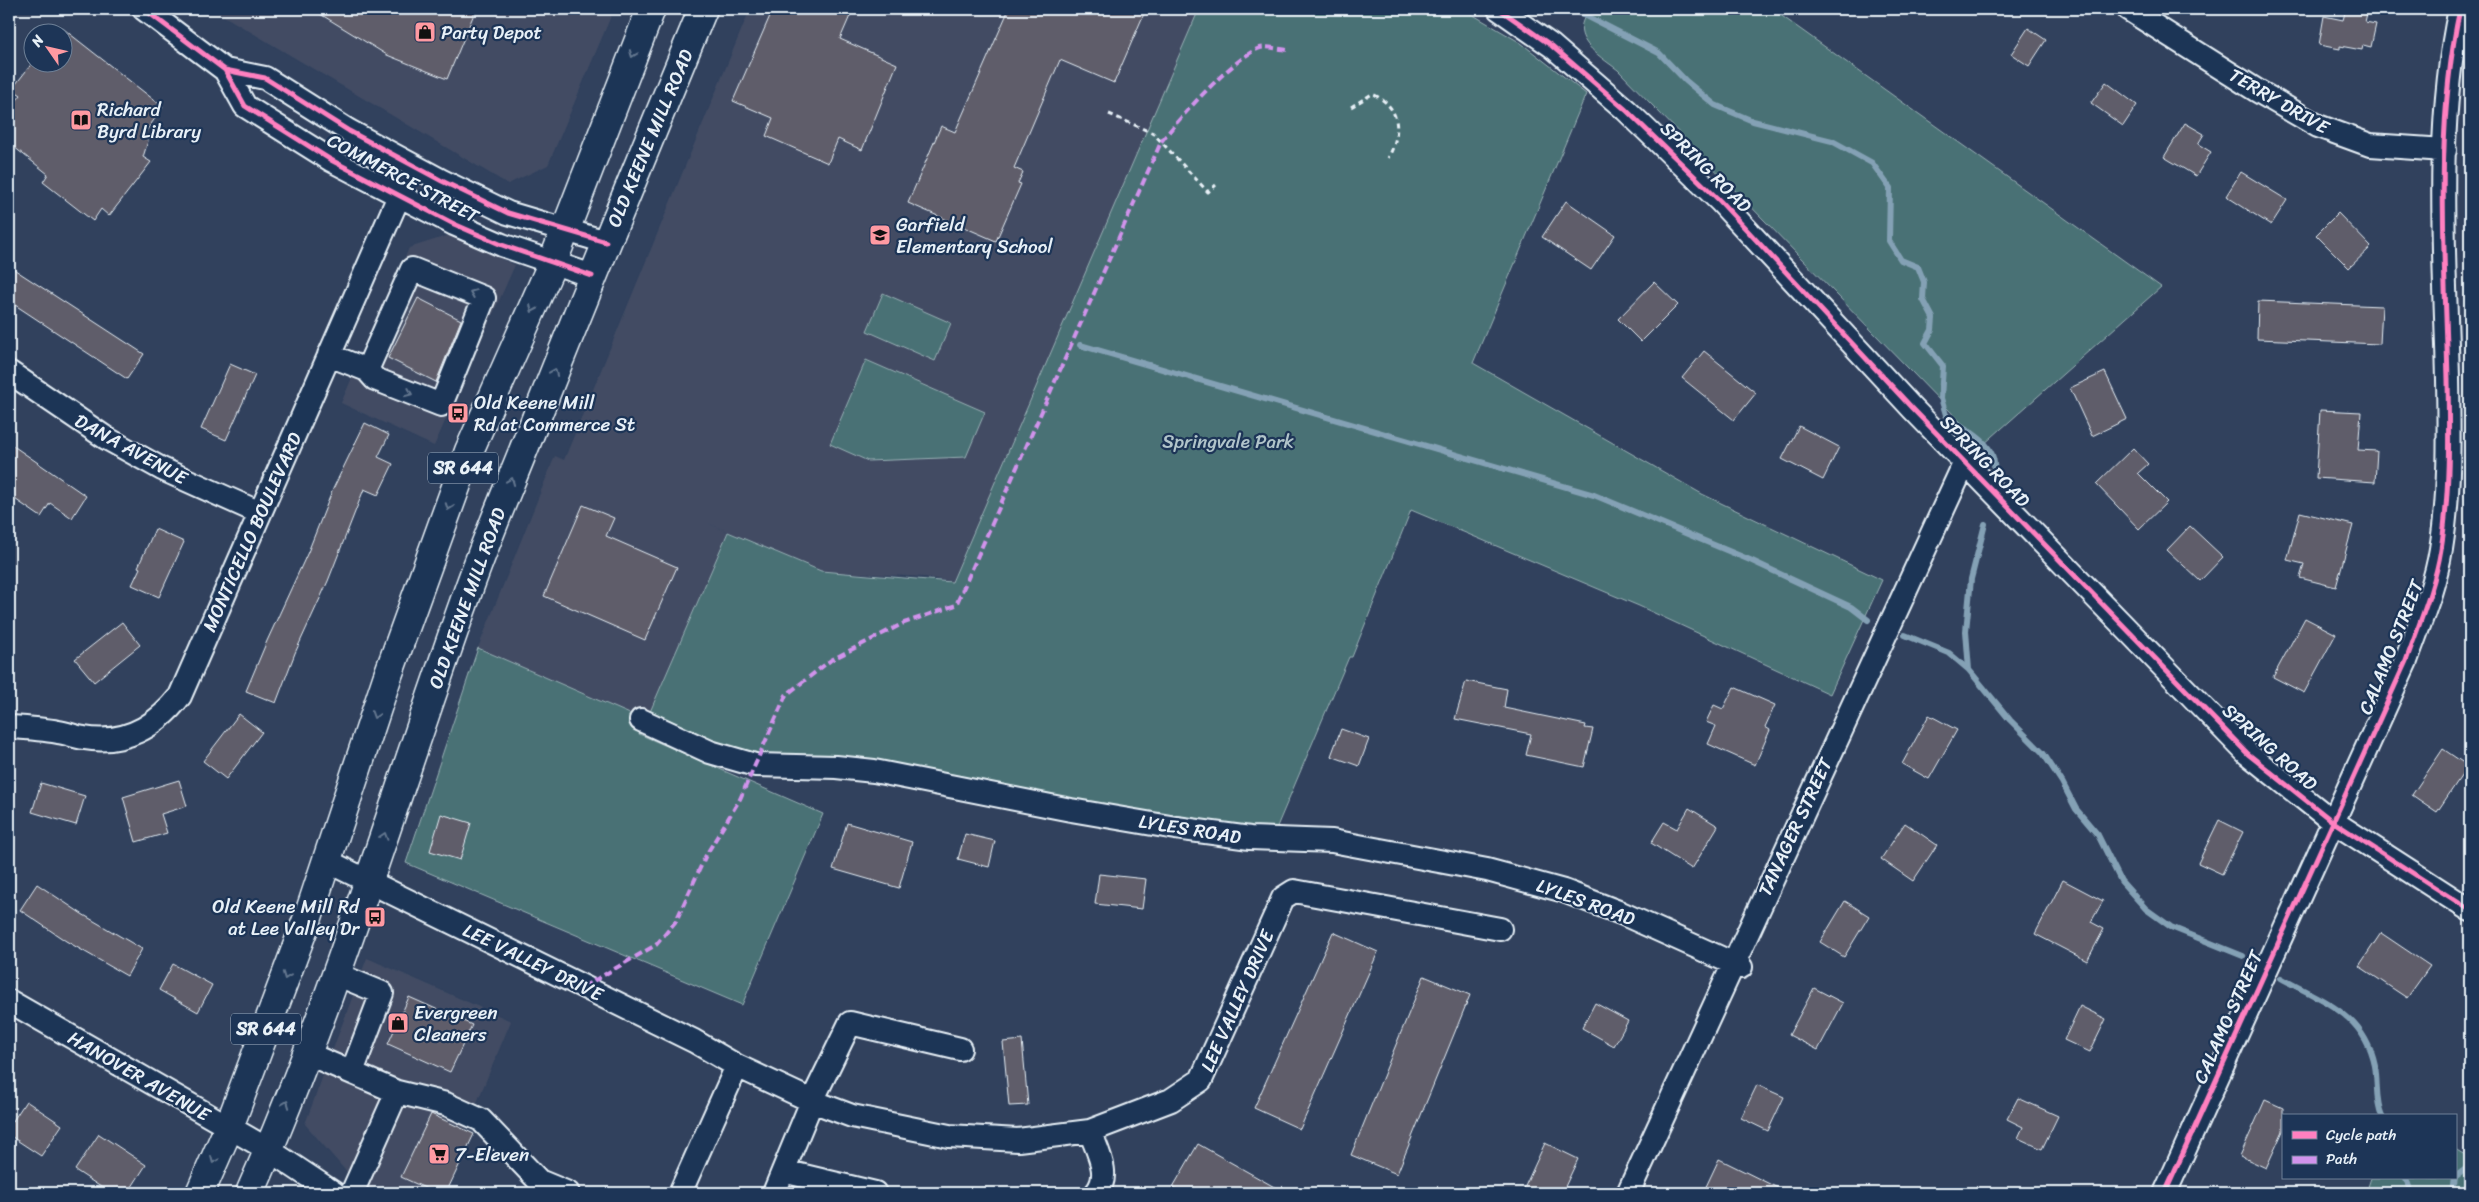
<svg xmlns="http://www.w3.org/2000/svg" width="2479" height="1202" viewBox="0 0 2479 1202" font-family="Sriracha,sans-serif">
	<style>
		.built { fill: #424c64 }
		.green { fill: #4a7174; stroke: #99b1b6 }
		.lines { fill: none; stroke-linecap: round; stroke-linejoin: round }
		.stream { stroke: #84a1b5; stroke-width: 6 }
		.building { fill: #5f5d6a; stroke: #e8f1f8 }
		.minor-casing { stroke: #e8f1f8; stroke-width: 26 }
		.major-casing { stroke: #e8f1f8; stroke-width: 31 }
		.path { stroke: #e8f1f8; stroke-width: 3; stroke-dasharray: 5 4; stroke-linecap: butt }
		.minor { stroke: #1d3557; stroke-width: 22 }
		.major { stroke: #1d3557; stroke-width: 28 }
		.quiet { stroke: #d193ec; stroke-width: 4; stroke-dasharray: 8 4; stroke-linecap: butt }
		.cycleway-casing { stroke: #1d3557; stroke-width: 8 }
		.cycleway { stroke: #ff80c0; stroke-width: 5 }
		.oneway { stroke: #64778f }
		.labels { text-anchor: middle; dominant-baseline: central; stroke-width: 4.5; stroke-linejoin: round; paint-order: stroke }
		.shield { fill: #1d3557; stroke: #abb9c8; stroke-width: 1 }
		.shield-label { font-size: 18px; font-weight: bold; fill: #e8f1f8 }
		.poi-label { font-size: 19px; fill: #e8f1f8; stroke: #1d3557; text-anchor: start }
		.street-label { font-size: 19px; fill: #e8f1f8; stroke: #1d3557 }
		.park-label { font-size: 19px; fill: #b1c4ca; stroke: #1d3557 }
	</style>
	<rect width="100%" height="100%" fill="#31415d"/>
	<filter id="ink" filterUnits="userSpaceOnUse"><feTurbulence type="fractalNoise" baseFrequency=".02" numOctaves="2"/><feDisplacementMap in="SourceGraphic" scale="10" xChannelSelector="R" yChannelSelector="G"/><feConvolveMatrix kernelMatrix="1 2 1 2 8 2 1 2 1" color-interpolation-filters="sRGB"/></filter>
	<g filter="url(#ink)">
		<path class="built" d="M212 9H614L548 165 508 184Z
			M750 9H1203L952 582 925 577 821 571 705 522 728 532 646 721 478 648 555 456 564 460Z
			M450 235 515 265 434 446 341 403 409 248Z
			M367 958 511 1021 439 1193H397L376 1185 365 1193 305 1124Z"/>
		<path class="green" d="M1199 9H1463L1521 43 1586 94 1473 363 1702 494 1882 580 1830 694 1639 606 1411 510 1352 657H1349L1270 843 846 763 766 773 646 721 639 734 823 814 742 1005 406 863 478 648 646 721 728 532 821 571 952 582Z
			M1591 9H1772L2161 287 1983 445 1618 70C1598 55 1565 36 1591 9Z
			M883 293 951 323 935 361 867 331Z
			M866 360 985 412 966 457 868 461 830 444Z
			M2455 1149 2470 1158V1193H2366L2371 1178H2455Z"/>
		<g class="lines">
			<path class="stream" d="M1573 9 1659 53 1686 81 1715 105 1753 121 1832 141 1872 163 1890 188 1889 241 1901 260 1918 267 1924 282 1923 299 1933 318 1932 330 1925 343 1943 366 1941 398 1946 415C1964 430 1997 441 1994 469
				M1080 345 1594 495 1750 560 1851 607 1868 620
				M1905 635 1949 653 1969 670 2010 720 2043 753 2062 782 2076 809 2098 835 2121 881 2146 909 2171 927 2243 956
				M1969 670 1966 631 1971 579 1985 524
				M2281 978C2323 1002 2364 1013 2375 1066 2378 1083 2375 1100 2382 1116
				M2455 1177 2470 1166
				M2406 1178 2411 1193
				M2452 1193 2454 1178"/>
		</g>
		<path class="building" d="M312 9H476L447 79 387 55Z
			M773 9H853L840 39 897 64 862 150 838 139 828 163 766 136 773 118 733 101Z
			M1009 9H1146L1114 83 1060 60 1014 168 1023 172 1018 183 1021 184 996 241 908 203 941 126 955 132Z
			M2346 9H2368L2365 22 2376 24 2371 47 2363 45 2362 50 2340 46V49L2319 45 2324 16 2343 20Z
			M61 27 163 107 144 134 148 141 143 157 151 162 109 216 101 209 93 221 43 182 48 174 9 143V110L21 95 12 89 33 62H62V32H57Z
			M2028 28 2046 40 2029 66 2011 54Z
			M2106 82 2137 105 2123 126 2091 103Z
			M2185 123 2204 134 2198 144 2211 152 2196 176 2164 157Z
			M2241 172 2287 200 2271 225 2226 196Z
			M1566 201 1615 235 1591 270 1542 237Z
			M2338 213 2371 247 2349 268 2316 235Z
			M9 266 144 354 127 379 9 301Z
			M1654 282 1678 305 1641 342 1618 319Z
			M418 298 461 320 436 382 388 358Z
			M2258 301 2382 306 2380 344 2257 339Z
			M1704 351 1756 393 1734 420 1682 378Z
			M230 364 255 375 226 440 201 429Z
			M2105 372 2127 419 2092 436 2070 388Z
			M2320 410 2361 412 2358 450 2377 451 2375 482 2316 478Z
			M365 423 389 435 378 457 393 464 378 495 364 489 328 581 295 653 276 703 246 691 267 641 308 552 333 489Z
			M1799 426 1839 447 1823 480 1782 459Z
			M9 443 86 496 72 518 50 503 41 517 9 495Z
			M2133 448 2148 464 2138 473 2167 502 2139 529 2096 484Z
			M583 505 614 518 606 536 677 567 645 640 544 596Z
			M2300 512 2353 525 2336 587 2300 578 2304 564 2287 560Z
			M2190 526 2223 557 2200 581 2167 550Z
			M155 529 184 542 159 597 132 585 140 568 138 567Z
			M2305 618 2336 634 2304 693 2273 677Z
			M122 622 140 645 94 682 75 659Z
			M1466 681 1507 689 1504 708 1586 725 1585 728 1593 729 1584 767 1526 755 1531 734 1455 719Z
			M1734 687 1775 705 1765 727 1770 730 1755 765 1708 744 1716 726 1706 722 1714 705 1723 709Z
			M239 714 262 732 226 779 203 761Z
			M1929 715 1957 730 1929 779 1902 764Z
			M1341 729 1369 739 1359 766 1331 756Z
			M2443 749 2468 766 2437 812 2412 795Z
			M179 780 187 806 161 814 167 833 136 842 123 797Z
			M41 783 85 796 76 825 32 812Z
			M1689 808 1718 826 1692 869 1651 843 1664 822 1677 829Z
			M441 814 471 823 460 860 430 851Z
			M2219 820 2243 832 2222 874 2198 863Z
			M847 823 912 842 899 888 833 869Z
			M1905 823 1937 845 1913 881 1881 859Z
			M965 834 995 841 989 867 958 859Z
			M1099 874 1146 879 1142 909 1095 904Z
			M2063 880 2103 901 2091 922 2104 929 2087 961 2035 934Z
			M37 884 82 914 142 949 127 976 66 941 20 910Z
			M1845 901 1869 916 1844 957 1820 942Z
			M1333 932 1378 952 1300 1129 1254 1108Z
			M2381 933 2430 966 2407 998 2359 966Z
			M173 964 212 985 198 1012 159 990Z
			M1424 976 1470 995 1397 1174 1351 1155Z
			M1814 988 1843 1003 1818 1050 1789 1035Z
			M409 997 472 1025 450 1072 388 1044Z
			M1595 1003 1628 1021 1614 1046 1582 1028Z
			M2080 1006 2106 1019 2090 1052 2064 1040Z
			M1022 1040 1028 1105 1009 1106 1003 1042Z
			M1757 1085 1784 1097 1768 1131 1741 1118Z
			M2018 1098 2058 1116 2042 1149 2018 1138 2023 1127 2007 1119Z
			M2265 1100 2283 1108V1131L2266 1168 2240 1156Z
			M26 1101 62 1125 41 1156 9 1135V1127Z
			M431 1114 474 1134 446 1193H436L401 1177Z
			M99 1134 146 1165 128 1193H110L75 1170Z
			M1545 1143 1578 1159 1562 1193H1522Z
			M1198 1144 1285 1193H1184L1173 1187Z
			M1719 1159 1788 1193H1703Z"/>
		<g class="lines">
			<g class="minor-casing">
				<path id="minor" d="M144 9 225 70 245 106 331 160 454 224 502 245 592 276
					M1499 9 1552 46 1626 110 1720 201 1912 408 2248 754 2332 821 2470 910
					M2128 9 2256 90 2318 126 2370 145 2445 150
					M225 70 265 78 349 131 442 181 508 213 606 242
					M329 355 367 370 375 379 441 405 484 298 412 269 367 370
					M9 372 106 438 162 469 260 513
					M641 720 710 752 755 765 836 767 874 771 1071 810 1176 828 1250 838 1332 841 1487 870 1564 891 1621 913 1741 967
					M9 727C25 728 42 729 58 732 67 733 75 737 84 738 124 745 156 727 180 696L399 196
					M327 861 694 1041 737 1066 680 1193
					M336 974 382 993 352 1072
					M9 1001 269 1150 334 1193
					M306 1053 397 1092 352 1193
					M737 1066 812 1101 852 1116 949 1136 1018 1140 1090 1131 1171 1100 1201 1080 1283 898 1294 891 1500 929
					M397 1092 446 1104 481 1120 539 1181 568 1193
					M1090 1131C1097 1151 1112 1175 1096 1193
					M783 1171 875 1193
					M774 1193 812 1101 850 1023 960 1049
					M1628 1193 1965 462
					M2165 1193 2406 661C2419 624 2435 587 2441 549 2450 493 2449 436 2448 379 2445 258 2434 128 2460 9"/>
			</g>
			<g class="major-casing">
				<path id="major" d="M200 1193 229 1127 308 917 387 678 469 451 552 264 651 9
					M250 1193C336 999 395 794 467 594 488 534 514 475 537 416 591 280 647 144 703 9"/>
			</g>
			<path class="path" d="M1351 107 1372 94C1401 106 1402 133 1388 158
				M1109 114 1153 133 1208 192 1216 185"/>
			<use href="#minor" class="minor"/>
			<use href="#major" class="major"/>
			<path class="quiet" d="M583 987 656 945 676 921 706 855 740 799 786 695 831 660 904 623 956 605 1161 142C1178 119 1234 57 1260 48 1266 46 1279 49 1287 50"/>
			<g class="cycleway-casing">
				<path id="cycleway" d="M144 9 225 70 245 106 331 160 454 224 502 245 592 276
					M1499 9 1552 46 1626 110 1720 201 1912 408 2248 754 2332 821 2470 910
					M225 70 265 78 349 131 442 181 508 213 606 242
					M2165 1193 2406 661C2419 624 2435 587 2441 549 2450 493 2449 436 2448 379 2445 258 2434 128 2460 9"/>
			</g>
			<use href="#cycleway" class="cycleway"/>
		</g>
		<defs><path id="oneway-chevron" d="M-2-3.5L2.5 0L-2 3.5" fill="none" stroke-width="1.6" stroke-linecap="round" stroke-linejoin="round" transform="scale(1.25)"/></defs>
		<g class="oneway">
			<use href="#oneway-chevron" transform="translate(633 54) rotate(111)"/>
			<use href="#oneway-chevron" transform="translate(473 293) rotate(-158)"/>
			<use href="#oneway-chevron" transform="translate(533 309) rotate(114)"/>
			<use href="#oneway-chevron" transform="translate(554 372) rotate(-68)"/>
			<use href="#oneway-chevron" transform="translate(409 393) rotate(22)"/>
			<use href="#oneway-chevron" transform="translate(511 481) rotate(-68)"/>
			<use href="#oneway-chevron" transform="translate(449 507) rotate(110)"/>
			<use href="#oneway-chevron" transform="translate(375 715) rotate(108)"/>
			<use href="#oneway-chevron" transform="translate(384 836) rotate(-72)"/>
			<use href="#oneway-chevron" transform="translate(286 976) rotate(111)"/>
			<use href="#oneway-chevron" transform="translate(286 1104) rotate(-69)"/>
			<use href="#oneway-chevron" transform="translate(214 1160) rotate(113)"/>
		</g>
	</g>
	<defs>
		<g id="shop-square" transform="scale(1.125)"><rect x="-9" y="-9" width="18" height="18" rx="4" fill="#ff9aa2" stroke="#1d3557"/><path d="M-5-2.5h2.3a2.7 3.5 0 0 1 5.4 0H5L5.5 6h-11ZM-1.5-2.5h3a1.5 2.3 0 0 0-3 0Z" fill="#111"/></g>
		<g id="library-square" transform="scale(1.125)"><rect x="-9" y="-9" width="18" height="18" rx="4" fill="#ff9aa2" stroke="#1d3557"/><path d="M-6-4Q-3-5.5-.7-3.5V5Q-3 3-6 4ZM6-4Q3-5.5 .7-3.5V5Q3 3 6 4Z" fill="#111"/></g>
		<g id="school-square" transform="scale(1.125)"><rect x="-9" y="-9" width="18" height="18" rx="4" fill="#ff9aa2" stroke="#1d3557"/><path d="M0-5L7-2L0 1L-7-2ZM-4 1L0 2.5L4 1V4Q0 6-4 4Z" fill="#111"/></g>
		<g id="bus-square" transform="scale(1.125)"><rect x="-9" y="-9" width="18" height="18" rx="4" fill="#ff9aa2" stroke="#1d3557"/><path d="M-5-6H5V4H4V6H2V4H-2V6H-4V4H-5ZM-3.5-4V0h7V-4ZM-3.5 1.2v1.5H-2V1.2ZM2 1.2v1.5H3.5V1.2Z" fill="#111"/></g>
		<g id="supermarket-square" transform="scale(1.125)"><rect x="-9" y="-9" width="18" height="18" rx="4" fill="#ff9aa2" stroke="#1d3557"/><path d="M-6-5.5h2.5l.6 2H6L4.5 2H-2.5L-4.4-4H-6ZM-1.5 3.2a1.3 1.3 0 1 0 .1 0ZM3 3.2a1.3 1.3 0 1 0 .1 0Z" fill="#111"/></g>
	</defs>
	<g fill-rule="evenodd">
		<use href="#shop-square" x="425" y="32"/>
		<use href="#library-square" x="81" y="120"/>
		<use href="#school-square" x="880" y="235"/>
		<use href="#bus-square" x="458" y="413"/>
		<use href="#bus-square" x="375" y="917"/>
		<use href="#shop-square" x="398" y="1023"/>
		<use href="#supermarket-square" x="439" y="1154"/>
	</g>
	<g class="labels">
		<g class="shield">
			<rect x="428" y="452.5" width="70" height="31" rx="4"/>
			<rect x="231" y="1013.5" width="70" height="31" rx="4"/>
		</g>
		<g class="shield-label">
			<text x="463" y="468">SR 644</text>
			<text x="266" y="1029">SR 644</text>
		</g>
		<g class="poi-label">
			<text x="441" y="32">Party Depot</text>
			<text x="97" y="109">Richard<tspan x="97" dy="22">Byrd Library</tspan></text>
			<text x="896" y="224">Garfield<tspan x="896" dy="22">Elementary School</tspan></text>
			<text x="474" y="402">Old Keene Mill<tspan x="474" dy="22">Rd at Commerce St</tspan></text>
			<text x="359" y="906" text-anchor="end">Old Keene Mill Rd<tspan x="359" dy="22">at Lee Valley Dr</tspan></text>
			<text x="414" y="1012">Evergreen<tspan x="414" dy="22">Cleaners</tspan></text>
			<text x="455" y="1154">7-Eleven</text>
		</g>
		<g class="street-label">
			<text transform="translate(2279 101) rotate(30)">TERRY DRIVE</text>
			<text transform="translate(650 138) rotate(-67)">OLD KEENE MILL ROAD</text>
			<text transform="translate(1706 167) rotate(45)">SPRING ROAD</text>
			<text transform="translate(403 178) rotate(28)">COMMERCE STREET</text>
			<text transform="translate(131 449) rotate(29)">DANA AVENUE</text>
			<text transform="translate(1985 461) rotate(46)">SPRING ROAD</text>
			<text transform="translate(252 532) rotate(-66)">MONTICELLO BOULEVARD</text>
			<text transform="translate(467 598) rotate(-70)">OLD KEENE MILL ROAD</text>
			<text transform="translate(2391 647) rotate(-68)">CALAMO STREET</text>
			<text transform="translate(2270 747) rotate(42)">SPRING ROAD</text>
			<text transform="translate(1795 827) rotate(-65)">TANAGER STREET</text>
			<text transform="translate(1190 829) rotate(9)">LYLES ROAD</text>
			<text transform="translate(1586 902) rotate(20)">LYLES ROAD</text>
			<text transform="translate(533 962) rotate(26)">LEE VALLEY DRIVE</text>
			<text transform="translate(1237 1001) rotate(-66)">LEE VALLEY DRIVE</text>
			<text transform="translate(2228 1017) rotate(-66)">CALAMO STREET</text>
			<text transform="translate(139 1076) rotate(30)">HANOVER AVENUE</text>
		</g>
		<g class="park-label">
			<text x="1228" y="441">Springvale Park</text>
		</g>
	</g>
	<rect width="2479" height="1202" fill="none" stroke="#1d3557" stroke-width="30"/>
	<rect x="15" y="15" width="2449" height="1172" fill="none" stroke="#e8f1f8" stroke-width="2" filter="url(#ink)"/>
	<rect x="2282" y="1114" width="175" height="65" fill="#1d3557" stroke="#6e8097"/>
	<rect x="2292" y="1131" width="25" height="8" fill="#ff80c0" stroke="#6e8097"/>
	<text x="2326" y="1140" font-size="15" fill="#e8f1f8">Cycle path</text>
	<rect x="2292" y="1156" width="25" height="8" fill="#d193ec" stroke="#6e8097"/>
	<text x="2326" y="1164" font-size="15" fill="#e8f1f8">Path</text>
	<g transform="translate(48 48) rotate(304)"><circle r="24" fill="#1d3557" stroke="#6e8097"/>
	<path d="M0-4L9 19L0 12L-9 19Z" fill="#ff9aa2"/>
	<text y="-8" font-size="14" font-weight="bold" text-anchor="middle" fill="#e8f1f8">N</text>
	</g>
</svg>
